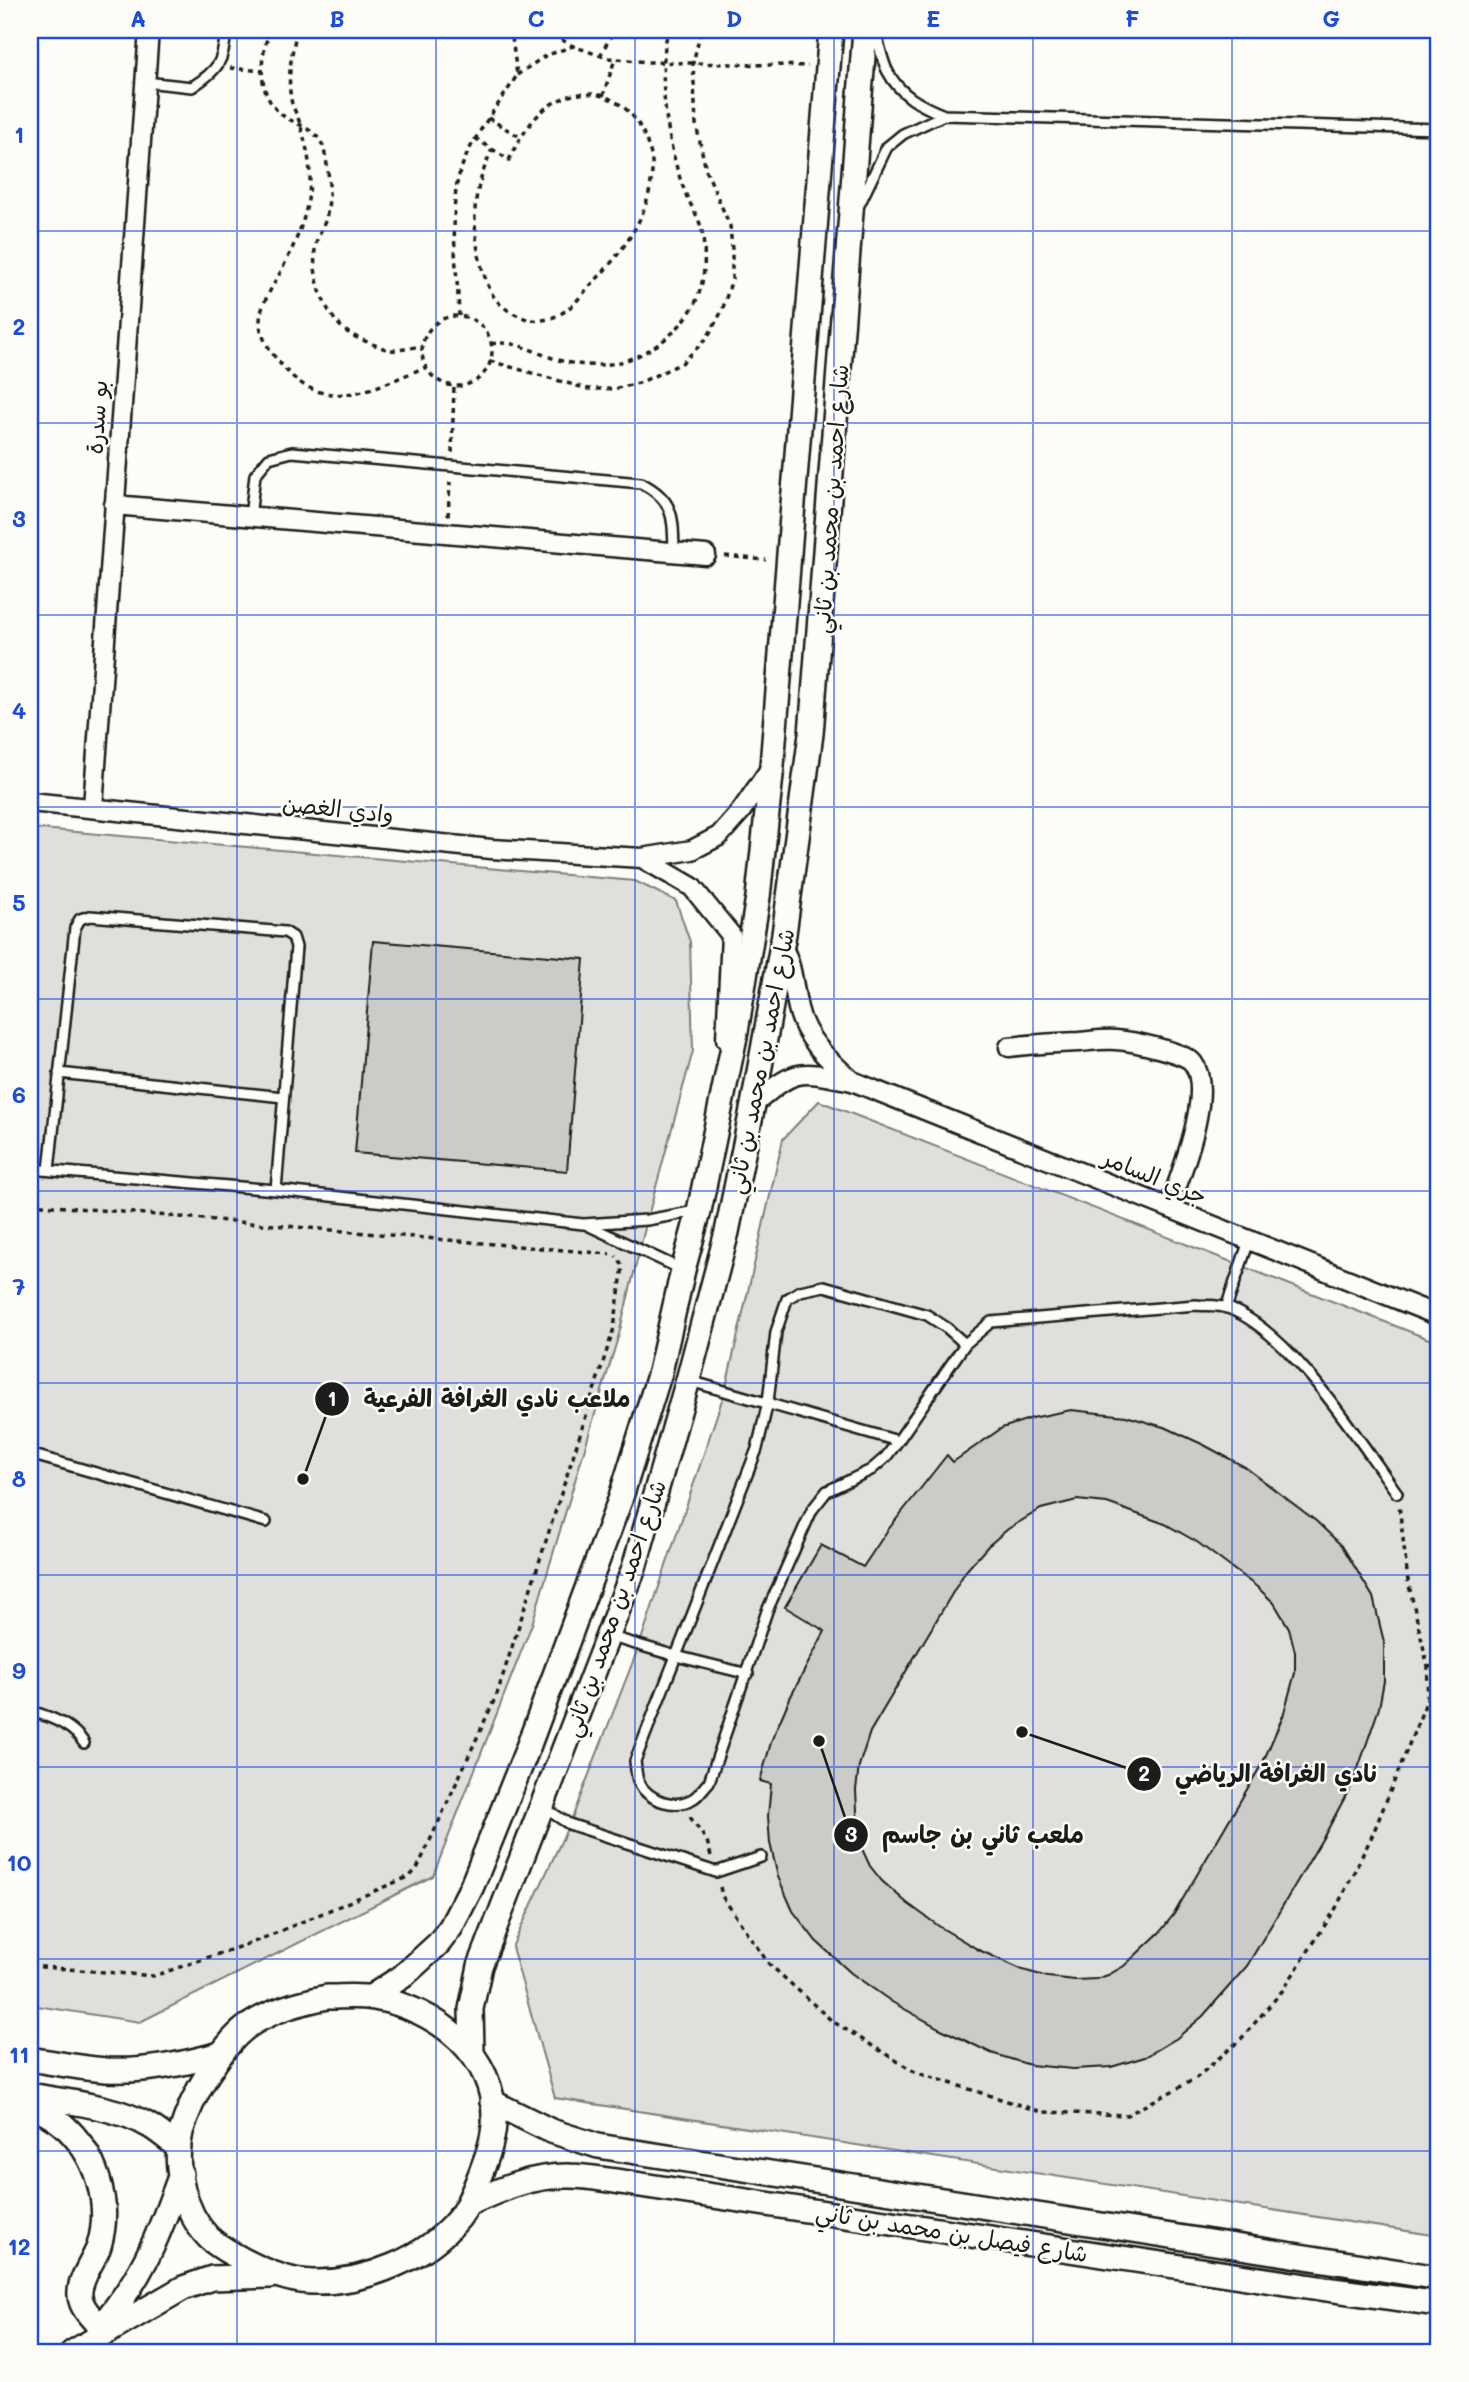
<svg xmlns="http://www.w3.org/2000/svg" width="1469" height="2382" viewBox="0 0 1469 2382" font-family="Mali,'Playpen Sans Arabic',sans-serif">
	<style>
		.grass { fill: #e0dfdb; stroke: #7e7e7c; stroke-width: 2 }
		.building { fill: #cccbc8; stroke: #1c1c1c; stroke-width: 2; fill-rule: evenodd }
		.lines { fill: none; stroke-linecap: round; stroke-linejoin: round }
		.service-casing { stroke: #1c1c1c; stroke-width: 14 }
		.minor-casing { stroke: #1c1c1c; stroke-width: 23 }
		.tertiary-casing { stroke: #1c1c1c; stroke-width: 28 }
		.path { stroke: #1c1c1c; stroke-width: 3.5; stroke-dasharray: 5 5; stroke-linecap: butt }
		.service { stroke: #fdfcf7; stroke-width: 9 }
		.minor { stroke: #fdfcf7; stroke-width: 18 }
		.tertiary { stroke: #fdfcf7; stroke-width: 23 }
		.grid { fill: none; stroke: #1d4ed8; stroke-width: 2; stroke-opacity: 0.55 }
		.labels { text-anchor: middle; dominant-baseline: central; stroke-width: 5; stroke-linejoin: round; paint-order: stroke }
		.street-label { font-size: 23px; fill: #1c1c1c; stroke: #fdfcf7 }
		.leader { fill: none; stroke: #1c1c1c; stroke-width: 2.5 }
		.callout-dot { fill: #1c1c1c; stroke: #fdfcf7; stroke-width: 2.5 }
		.mark-label { font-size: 21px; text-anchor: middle; font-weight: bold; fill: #fff }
		.callout-label { font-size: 24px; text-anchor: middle; font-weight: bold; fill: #1c1c1c; stroke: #fdfcf7; stroke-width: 5; stroke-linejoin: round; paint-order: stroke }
		.neatline { fill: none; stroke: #1d4ed8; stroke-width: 2.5 }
		.grid-label { font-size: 23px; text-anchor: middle; font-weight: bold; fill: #1d4ed8 }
	</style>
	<rect width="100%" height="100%" fill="#fdfcf7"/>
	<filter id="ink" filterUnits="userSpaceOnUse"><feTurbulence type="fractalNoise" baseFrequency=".0143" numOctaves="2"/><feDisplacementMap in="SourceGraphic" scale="14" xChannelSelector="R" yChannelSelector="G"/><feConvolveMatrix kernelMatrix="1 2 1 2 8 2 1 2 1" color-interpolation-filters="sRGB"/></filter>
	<g filter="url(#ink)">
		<path class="grass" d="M30 828 635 881 676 901 690 942 693 1051 647 1220 619 1334 532 1624 433 1876 140 2022 30 2005Z
			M819 1101 1439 1343V2236L555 2098 512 1947 572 1818 639 1646 725 1391 783 1139Z"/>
		<path class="building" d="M373 941 584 959 567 1171 355 1153Z
			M1071 1410 1126 1416 1167 1428 1204 1445 1245 1467 1316 1521 1342 1546 1373 1597 1384 1642V1681L1379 1708 1354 1780 1327 1831 1247 1966 1203 2016 1177 2038 1145 2057 1111 2067 1073 2069 1030 2065 991 2053 939 2028 892 2002 851 1973 816 1941 793 1911 778 1877 770 1843 768 1816 771 1784 760 1781 772 1739 790 1698 825 1631 785 1607 821 1545 863 1567 887 1531 947 1455 953 1462 1002 1428 1032 1418ZM1077 1500 1107 1503 1165 1524 1197 1542 1257 1587 1274 1603 1289 1628 1295 1652V1673L1283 1716 1263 1762 1174 1914 1160 1932 1124 1966 1108 1975 1096 1979 1075 1980 1048 1977 1023 1970 979 1950 940 1927 907 1903 882 1881 870 1866 862 1849 858 1830 856 1790 859 1766 870 1732 965 1572 988 1546 1008 1529 1041 1509Z"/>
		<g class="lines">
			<g class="service-casing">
				<path id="service" d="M145 82 192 87C220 69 223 61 226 30
					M944 115 1439 129
					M860 203 887 147 903 134 944 115C921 106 900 95 888 72 881 59 880 43 874 30
					M250 517 255 475 269 458 292 452 641 483C675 500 673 518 674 552
					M59 1073 283 1097
					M30 1169 276 1190 583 1224 647 1220 696 1211
					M49 1170 75 928 80 919 90 916 285 932 293 937 296 947 276 1190
					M585 1224 683 1270
					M1226 1308 1249 1241
					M690 1381 898 1441 965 1344 991 1322 1196 1305C1206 1306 1219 1305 1228 1308 1292 1333 1357 1438 1397 1493
					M898 1441 886 1457 871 1470 827 1491 812 1510 767 1611 709 1782C704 1787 699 1795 694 1798 676 1810 649 1801 639 1783 636 1777 636 1768 635 1761L757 1449 768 1402 776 1332 787 1299 800 1291 824 1286 927 1315 947 1328 965 1344
					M30 1454 266 1522
					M608 1636 676 1656 748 1674
					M30 1711C49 1716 73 1725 84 1743
					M543 1807 569 1824 716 1872 761 1857"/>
			</g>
			<g class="minor-casing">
				<path id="minor" d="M114 505 706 555
					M30 802 491 849 642 858 692 850 719 836 741 811 772 766
					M93 807 149 30
					M642 858 692 887 731 935 726 1039
					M782 946C793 966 793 986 798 1008 805 1040 830 1061 852 1081
					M1009 1047C1032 1044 1055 1043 1079 1042 1091 1041 1104 1039 1116 1040 1131 1041 1185 1052 1193 1063 1215 1092 1179 1178 1169 1208
					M753 1105C796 1068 797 1070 852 1081L1439 1316"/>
			</g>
			<g class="tertiary-casing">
				<path id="tertiary" d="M327 1997C342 1997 359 1995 374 1998 437 2009 497 2055 494 2124 493 2142 486 2159 480 2175 474 2190 469 2205 459 2218 426 2259 365 2283 313 2282 289 2282 264 2271 243 2260 231 2253 218 2247 208 2237 184 2212 173 2166 181 2132 187 2112 196 2093 207 2075 218 2058 231 2038 248 2026 272 2010 299 2003 327 1997Z
					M371 1997 403 1976 438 1944 451 1927 472 1886 527 1750 620 1500 660 1372 683 1270 699 1211 736 1032 758 897 772 766 831 30
					M472 2052 471 2009 480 1966 634 1568 688 1380 727 1232 753 1105 784 934 811 734 865 30
					M30 2059C55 2063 81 2068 106 2070 145 2072 183 2064 220 2054
					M30 2095C67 2102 115 2106 148 2125 159 2131 169 2140 179 2148
					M492 2102 551 2131 598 2146 1439 2278
					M30 2104C40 2110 52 2116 62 2124 96 2153 112 2203 99 2246 94 2261 78 2280 80 2296 81 2308 92 2318 100 2327
					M468 2204C501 2189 533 2175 570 2176 585 2176 600 2179 615 2181L1326 2289 1439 2304
					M98 2329C143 2279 158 2236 181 2174
					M73 2352 183 2288 212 2278 271 2276"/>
			</g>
			<path class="path" d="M270 30C259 58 256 98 285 117 300 126 320 131 324 150 329 170 331 194 327 214 325 226 316 237 315 249 312 277 324 314 346 331 355 338 366 341 375 345 380 346 386 350 390 350 400 351 412 347 422 346
				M297 30C292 51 287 77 291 99 292 107 298 116 300 124 305 140 310 159 310 177 310 211 296 243 280 273 272 288 260 305 260 322 260 341 279 364 292 376 334 414 381 384 426 367
				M544 30 573 46 607 58 648 62 808 66
				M600 56 614 30
				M230 68 263 71
				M517 75 545 56 573 46
				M603 96 615 59
				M488 118 520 137
				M475 138 509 160C519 140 531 118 550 105 592 78 636 102 648 146 650 151 652 157 652 162 654 212 623 252 590 286 583 293 576 303 568 309 556 318 539 324 524 318 513 314 501 307 494 297 480 274 474 236 475 210 476 189 484 168 492 149
				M459 316C458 276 448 208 460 172 472 135 498 108 517 75L511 30
				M422 351a35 35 0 1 1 70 0a35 35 0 1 1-70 0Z
				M491 344C512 340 528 349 547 356 567 364 589 367 610 364 647 359 690 327 700 290 706 271 705 250 702 231 700 220 692 208 687 197 682 185 677 170 674 157 664 117 659 69 668 30
				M490 361 588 389H613L639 383 682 363 707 338 722 311 732 279V249L730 226 706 170 696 124 693 63 701 30
				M452 453 454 385
				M448 516 450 482
				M725 556 766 560
				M30 1204 610 1254
				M1428 1667 1439 1666
				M690 1817 707 1841 711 1856
				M720 1887 722 1896 768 1963 832 2021 915 2072 1042 2112 1127 2115 1195 2079 1241 2039 1283 1990 1336 1908 1372 1836 1427 1700 1428 1667 1408 1581 1399 1505
				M30 1966 154 1976 259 1940 410 1876 417 1869 497 1694 614 1328 623 1266 616 1256"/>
			<use href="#service" class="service"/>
			<use href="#minor" class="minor"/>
			<use href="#tertiary" class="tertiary"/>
		</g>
	</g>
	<path class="grid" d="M237 30V2352M436 30V2352M635 30V2352M834 30V2352M1033 30V2352M1232 30V2352M30 231H1439M30 423H1439M30 615H1439M30 807H1439M30 999H1439M30 1191H1439M30 1383H1439M30 1575H1439M30 1767H1439M30 1959H1439M30 2151H1439"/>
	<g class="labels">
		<g class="street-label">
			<text transform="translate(96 417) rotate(-86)">بو سدرة</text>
			<text transform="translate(830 499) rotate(-86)">شارع احمد بن محمد بن ثاني</text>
			<text transform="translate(338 808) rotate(6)">وادي الغصن</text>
			<text transform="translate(760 1061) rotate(-79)">شارع احمد بن محمد بن ثاني</text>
			<text transform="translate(1155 1176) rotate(22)">جري السامر</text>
			<text transform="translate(614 1608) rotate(-71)">شارع احمد بن محمد بن ثاني</text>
			<text transform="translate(952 2232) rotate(9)">شارع فيصل بن محمد بن ثاني</text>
		</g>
	</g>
	<path class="leader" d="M303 1479L332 1399M1022 1732L1144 1774M819 1741L851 1835"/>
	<g class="callout-dot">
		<circle cx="303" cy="1479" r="7"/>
		<circle cx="1022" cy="1732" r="7"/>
		<circle cx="819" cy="1741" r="7"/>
		<circle cx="332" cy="1399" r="18"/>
		<circle cx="1144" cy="1774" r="18"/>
		<circle cx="851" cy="1835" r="18"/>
	</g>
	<g class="mark-label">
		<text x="332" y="1406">1</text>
		<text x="1144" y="1781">2</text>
		<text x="851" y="1842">3</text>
	</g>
	<g class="callout-label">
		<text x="497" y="1407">ملاعب نادي الغرافة الفرعية</text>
		<text x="1276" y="1782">نادي الغرافة الرياضي</text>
		<text x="983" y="1843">ملعب ثاني بن جاسم</text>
	</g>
	<rect width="1469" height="2382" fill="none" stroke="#fdfcf7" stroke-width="77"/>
	<rect x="38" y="38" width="1392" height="2306" class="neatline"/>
	<g class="grid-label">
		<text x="138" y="27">A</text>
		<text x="337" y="27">B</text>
		<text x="536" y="27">C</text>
		<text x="734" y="27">D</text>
		<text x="933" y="27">E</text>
		<text x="1132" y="27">F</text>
		<text x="1331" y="27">G</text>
		<text x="19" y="143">1</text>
		<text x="19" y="335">2</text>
		<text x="19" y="527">3</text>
		<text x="19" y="719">4</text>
		<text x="19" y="911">5</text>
		<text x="19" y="1103">6</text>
		<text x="19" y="1295">7</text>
		<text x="19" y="1487">8</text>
		<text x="19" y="1679">9</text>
		<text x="19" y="1871">10</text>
		<text x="19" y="2063">11</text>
		<text x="19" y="2255">12</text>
	</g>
</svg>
